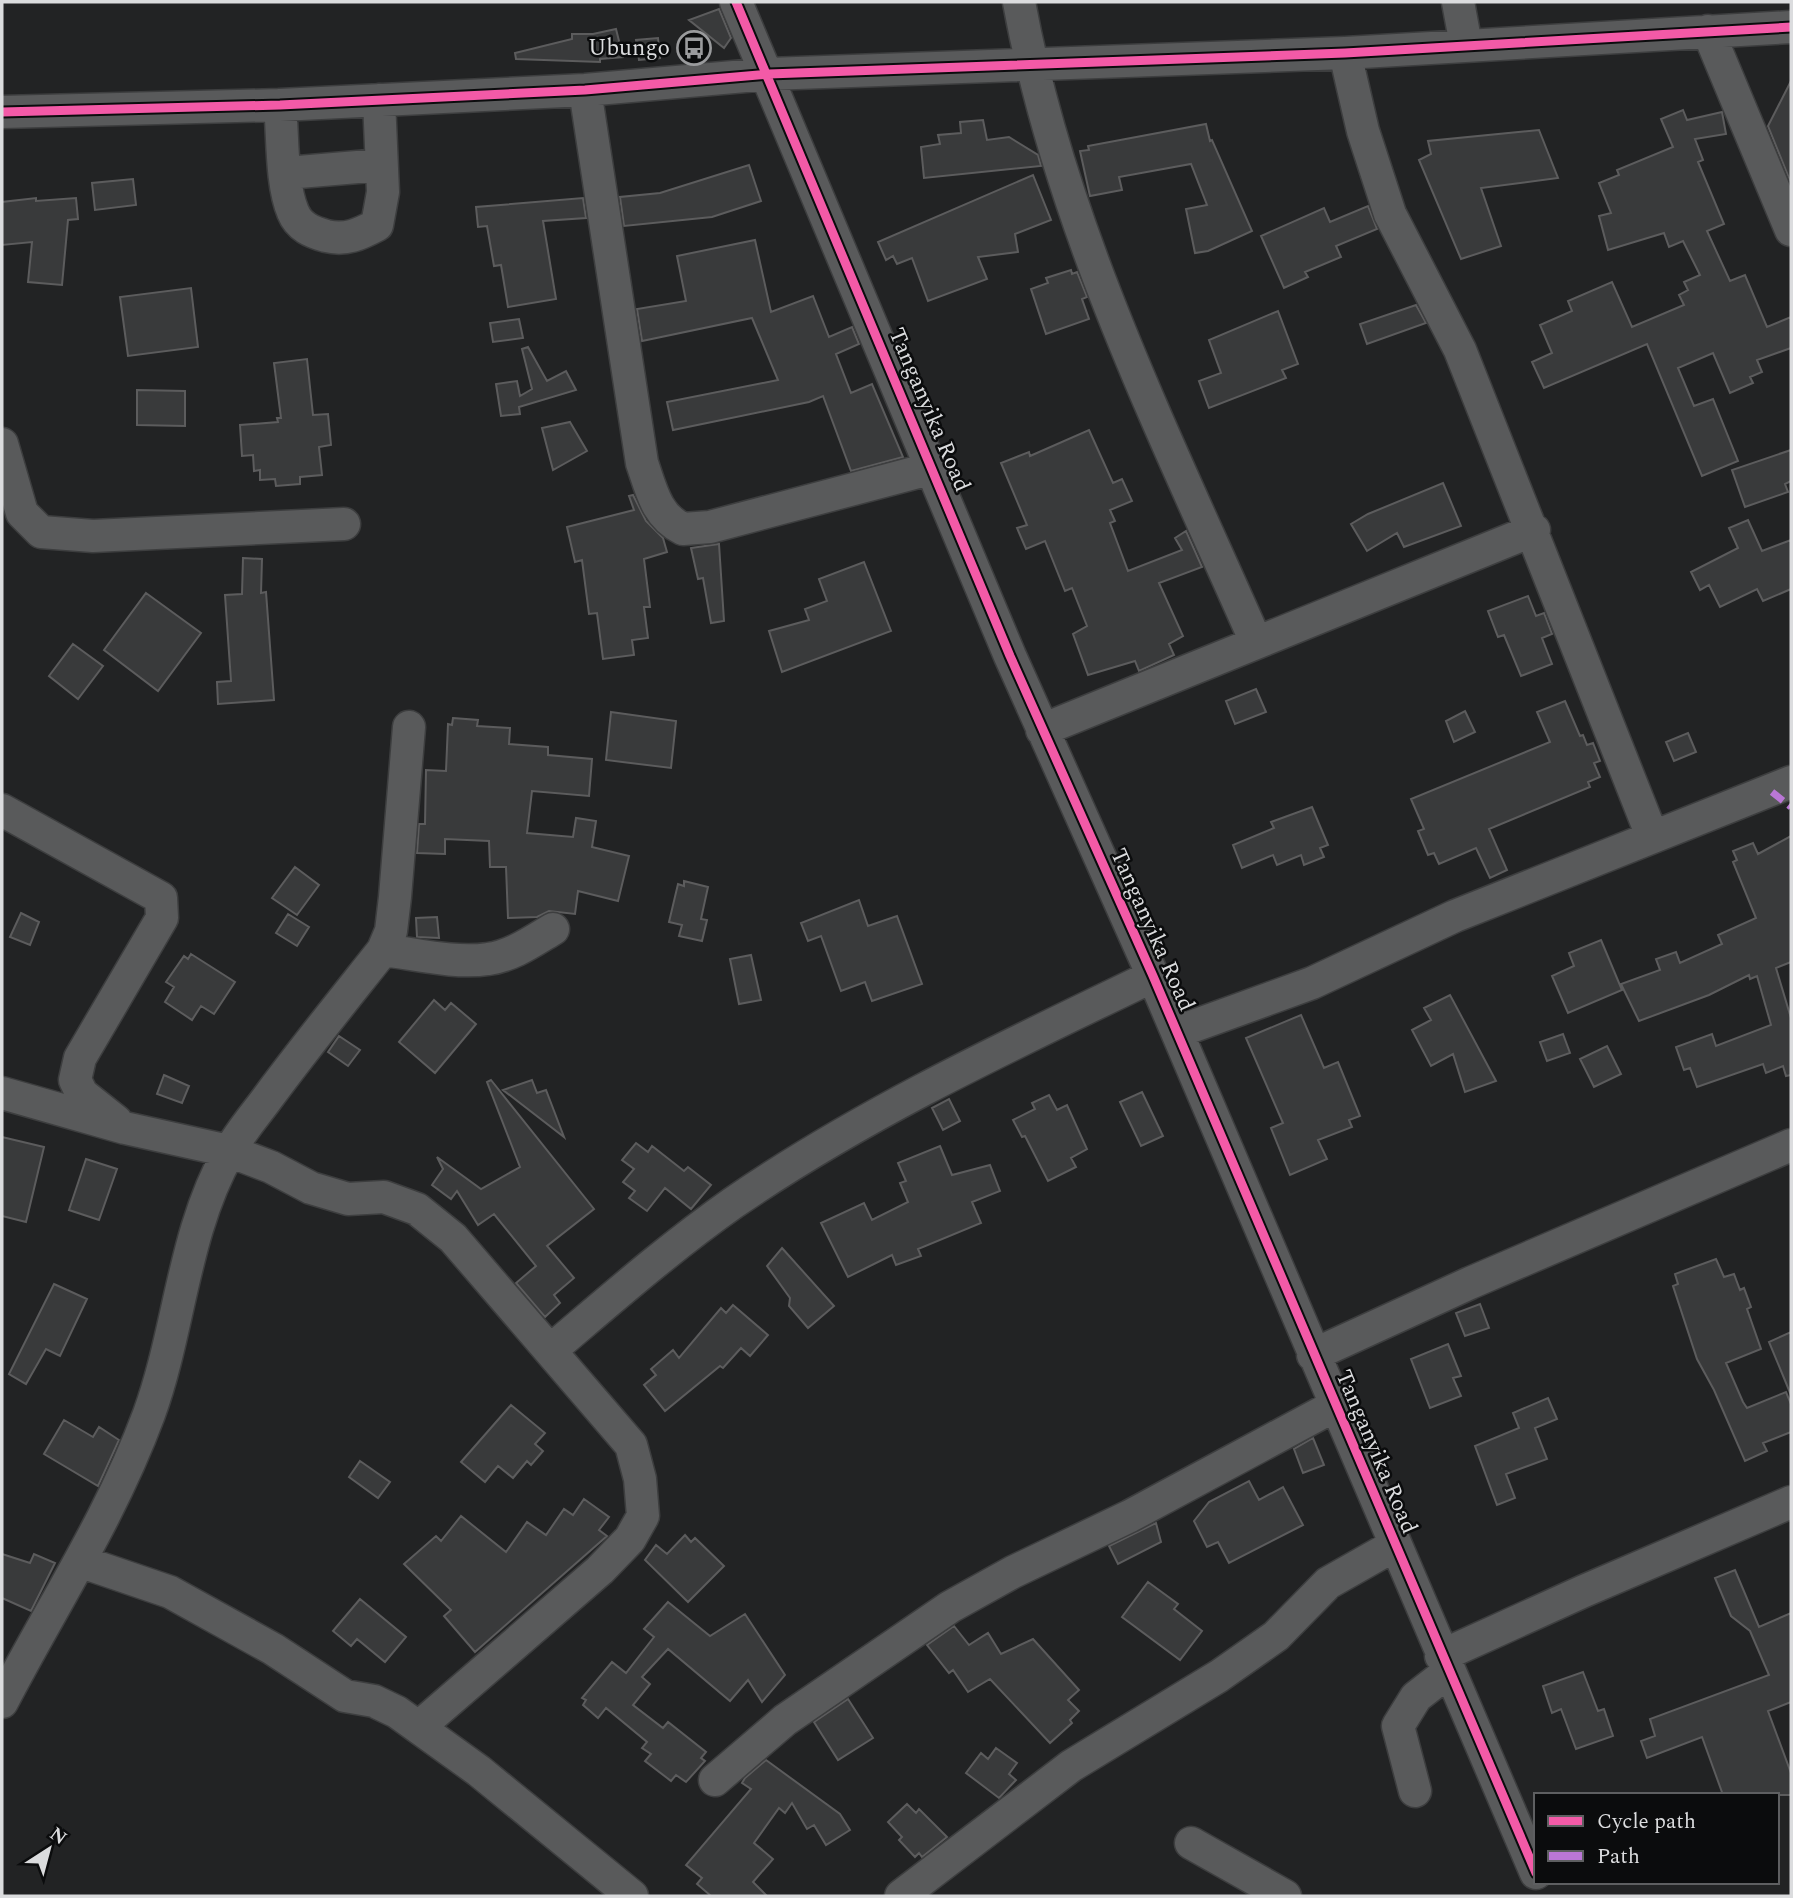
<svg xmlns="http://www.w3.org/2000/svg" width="1793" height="1898" viewBox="0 0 1793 1898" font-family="Spectral,serif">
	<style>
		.building { fill: #393a3b; stroke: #5c5c5d; stroke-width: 2 }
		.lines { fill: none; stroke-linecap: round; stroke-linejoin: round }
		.minor-casing { stroke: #3d3e3f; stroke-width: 35 }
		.minor { stroke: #595a5b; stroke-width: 32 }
		.quiet { stroke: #ba77d6; stroke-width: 7; stroke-dasharray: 14 7; stroke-linecap: butt }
		.cycleway-casing { stroke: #0b0c0d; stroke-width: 13 }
		.cycleway { stroke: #f35aa7; stroke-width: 9 }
		.labels { text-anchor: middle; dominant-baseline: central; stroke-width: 5; stroke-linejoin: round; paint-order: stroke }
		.poi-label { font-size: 23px; fill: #dbdcde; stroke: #0b0c0d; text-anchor: end }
		.street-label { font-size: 23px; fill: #dbdcde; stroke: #0b0c0d }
	</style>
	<rect width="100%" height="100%" fill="#222324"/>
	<path class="building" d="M719 9 731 38 724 48 689 20Z
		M616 29 623 57 600 59V62L516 59 515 53 572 39V34H593Z
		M658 38 660 58 639 60 636 40Z
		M1791 81V183L1768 126Z
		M1683 110 1687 120 1722 112 1726 134 1695 139 1703 160 1698 162 1724 224 1707 231 1730 281 1745 275 1767 327 1791 317V348L1757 360 1762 372 1750 377 1753 383 1730 393 1713 353 1678 368 1694 406 1713 399 1738 461 1702 476 1647 344 1544 388 1532 362 1552 353 1540 325 1572 311 1568 301 1612 282 1632 327 1684 305 1679 295 1688 290 1684 282 1700 275 1683 241 1669 247 1664 233 1608 250 1599 216 1611 213 1599 183 1619 175 1617 170 1673 147 1661 119Z
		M983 120 987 140 1009 137 1038 155 1041 166 924 178 921 147 940 144 938 135 961 133 960 122Z
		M1206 124 1210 141 1212 140 1252 231 1208 251 1195 253 1186 209 1207 205 1191 164 1119 177 1122 190 1090 196 1080 151 1089 150 1088 146Z
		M1539 130 1558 178 1481 188 1501 246 1461 259 1419 160 1431 154 1428 141Z
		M749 165 761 201 712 217 624 226 620 197 660 193Z
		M1033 175 1051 220 1015 234 1018 252 978 257 987 279 928 301 912 258 897 264 893 256 886 260 878 242Z
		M133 179 136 205 95 210 92 183Z
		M36 198V201L76 198 78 219 68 220 62 285 28 282 32 242 2 245V202Z
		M583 198 586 218 543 221 556 299 508 307 501 265 494 266 487 226 478 227 476 207Z
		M1368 206 1377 229 1336 246 1341 257 1305 272 1308 277 1284 288 1261 236 1324 208 1330 222Z
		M755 240 771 312 813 296 829 337 852 327 859 344 836 354 851 393 872 384 903 457 851 471 823 396 809 402 673 430 667 402 778 380 752 318 642 341 637 309 686 301 677 256Z
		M1071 270 1072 274 1077 272 1087 297 1082 299 1089 319 1046 334 1031 289 1048 283 1046 278Z
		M191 288 198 347 128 356 120 297Z
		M1416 305 1426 323 1367 344 1360 324Z
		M1278 311 1298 364 1282 370 1286 378 1209 408 1199 381 1221 373 1209 340Z
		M519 319 523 338 493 342 490 323Z
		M528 347 547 381 566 371 576 390 519 407 520 414 501 416 496 384 517 381 520 396 532 389 522 349Z
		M307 359 313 415 328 414 331 445 319 447 322 475 300 477V484L276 486 275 479 260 480V470L254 471 253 455 242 456 240 425 278 422 277 418H281L274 363Z
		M137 390 185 391V426L137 425Z
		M570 422 587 451 553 470 542 428Z
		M1089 430 1113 483 1122 479 1132 501 1110 510 1115 521 1110 523 1128 571 1182 550 1175 538 1186 531 1202 567 1159 583 1183 636 1169 644 1174 655 1139 671 1135 661 1088 675 1073 634 1087 626 1072 588 1065 591 1045 541 1026 549 1017 528 1027 525 1001 463 1029 452 1030 456Z
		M1791 450V481L1785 484 1788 492 1745 507 1732 470Z
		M1443 483 1461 526 1404 547 1397 533 1367 551 1351 524 1368 514Z
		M633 495 646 521 663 538 667 552 644 559 650 607H644L648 638 632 640 634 655 603 659 597 613 589 614 582 560 575 562 567 527 634 510 629 496Z
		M1748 520 1762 551 1791 540V589L1763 601 1757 589 1720 607 1709 585 1700 590 1691 572 1738 548 1729 528Z
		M719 544 724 621 711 623 703 578 698 579 691 548Z
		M243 558 262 559 261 593 266 592 274 700 218 704 217 682 231 681 225 595 242 594Z
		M864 562 891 631 782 672 769 631 809 620 805 609 827 601 819 579Z
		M146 593 201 633 158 691 104 650Z
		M1528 596 1536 616 1544 613 1552 634 1542 638 1552 664 1521 676 1504 635 1498 637 1488 611Z
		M73 644 103 666 78 699 49 676Z
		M1256 689 1266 712 1235 724 1226 701Z
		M1565 701 1580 736 1583 735 1587 745 1593 743 1600 761 1594 763 1600 777 1588 782 1590 787 1489 829 1507 870 1490 878 1476 848 1439 864 1434 853 1428 855 1418 831 1424 829 1411 799 1550 742 1537 712Z
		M1465 711 1475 732 1454 742 1446 721Z
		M611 712 676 721 671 768 606 760Z
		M453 718 478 720 477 726 510 728 509 744 548 747V755L592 759 589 796 532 791 527 833 573 837 576 818 596 821 592 847 629 856 618 901 578 891 575 914 549 911 537 917 508 918 506 867H490L489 841 445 839V854L417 853 419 824H425L426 770 446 771 448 724 452 725Z
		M1688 733 1696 752 1674 761 1666 742Z
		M1312 807 1328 845 1320 848 1324 857 1304 865 1301 855 1277 865 1273 855 1242 868 1233 845 1274 828 1271 822Z
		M1791 836V962L1776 968 1791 1018V1075L1786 1076 1783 1066 1766 1073 1763 1064 1697 1087 1690 1068 1684 1070 1676 1047 1712 1034 1716 1046 1771 1025 1757 976 1750 979 1749 975 1709 995 1639 1021 1621 984 1660 970 1656 959 1676 952 1680 963 1722 944 1718 935 1756 918 1733 862 1737 860 1733 851 1753 843 1758 854Z
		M295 867 319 885 297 915 272 898Z
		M684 881 708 887 701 919 707 920 702 941 679 936 682 925 669 922 678 884 684 886Z
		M859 900 868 926 897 916 922 984 872 1001 865 982 841 991 821 936 808 941 801 923Z
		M21 913 39 922 30 945 10 937Z
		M288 914 309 927 297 946 276 933Z
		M437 917 439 938 417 937 416 918Z
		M1601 940 1622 990 1568 1013 1552 976 1574 966 1569 953Z
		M191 954 235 982 214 1014 201 1006 192 1020 165 1002 174 987 166 982 184 956 188 959Z
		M751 955 761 1000 739 1004 730 959Z
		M1450 995 1496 1081 1465 1092 1453 1054 1431 1066 1412 1030 1431 1020 1424 1008Z
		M434 1000 445 1010 451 1003 476 1024 435 1073 399 1042Z
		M1301 1015 1324 1068 1338 1062 1360 1116 1349 1120 1352 1127 1318 1140 1327 1159 1290 1175 1271 1128 1283 1123 1246 1038Z
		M1563 1034 1570 1053 1547 1061 1540 1042Z
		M339 1036 360 1050 348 1066 328 1052Z
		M1607 1046 1621 1074 1594 1087 1580 1059Z
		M164 1075 189 1086 182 1103 157 1094Z
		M491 1080 594 1209 547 1246 574 1278 554 1295 560 1303 545 1317 516 1283 536 1266 494 1214 478 1225 457 1191 451 1199 432 1185 443 1169 437 1157 481 1189 520 1167 487 1082Z
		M532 1080 537 1093 546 1090 564 1137 503 1090Z
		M1142 1092 1163 1136 1141 1146 1120 1102Z
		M1049 1095 1057 1110 1067 1105 1087 1149 1071 1158 1076 1167 1048 1181 1025 1136 1022 1137 1013 1120 1035 1109 1032 1103Z
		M949 1099 960 1121 943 1130 932 1108Z
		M2 1137 44 1147 26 1222 2 1216Z
		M636 1143 648 1152 652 1146 684 1171 688 1167 711 1185 691 1209 665 1188 647 1211 629 1198 635 1191 623 1182 634 1169 622 1160Z
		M940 1146 952 1175 990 1165 1000 1191 972 1202 981 1223 918 1249 921 1256 896 1265 892 1255 848 1277 821 1223 864 1203 872 1220 908 1202 900 1183 906 1181 898 1163Z
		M86 1159 117 1169 99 1220 69 1210Z
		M782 1248 834 1306 808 1328 789 1306 790 1298 767 1266Z
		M1716 1259 1724 1277 1734 1274 1740 1290 1744 1288 1751 1307 1747 1309 1761 1349 1726 1363 1743 1402 1747 1408 1786 1392 1791 1404V1432L1763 1443 1767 1451 1745 1461 1714 1390 1697 1359 1673 1286 1678 1284 1675 1274Z
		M54 1284 87 1299 60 1356 46 1349 26 1384 9 1374Z
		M1480 1304 1489 1328 1465 1336 1456 1313Z
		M733 1305 768 1335 750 1356 741 1348 723 1368 720 1366 665 1411 644 1385 656 1375 651 1369 673 1350 679 1358 721 1308 726 1313Z
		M1791 1332V1395L1769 1342Z
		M1448 1344 1461 1376 1453 1378 1461 1396 1430 1408 1411 1359Z
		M1548 1398 1557 1419 1535 1428 1547 1459 1506 1474 1515 1498 1497 1505 1475 1446 1519 1428 1513 1413Z
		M511 1405 545 1433 535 1444 543 1451 531 1465 527 1461 513 1478 498 1466 485 1482 461 1462Z
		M64 1420 93 1437 99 1427 119 1440 98 1486 44 1454Z
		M1313 1438 1324 1465 1303 1473 1294 1449Z
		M360 1461 390 1482 378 1498 349 1477Z
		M1249 1481 1259 1500 1283 1487 1303 1525 1229 1563 1218 1542 1207 1547 1194 1521 1209 1502Z
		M584 1499 609 1517 599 1530 607 1536 475 1652 444 1616 451 1610 404 1564 436 1536 441 1541 461 1516 506 1552 527 1522 546 1535 564 1509 573 1515Z
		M1156 1523 1161 1542 1118 1564 1109 1546Z
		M685 1535 691 1542 695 1538 724 1566 688 1602 645 1560 656 1545 667 1554Z
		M2 1554 30 1563 34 1554 55 1563 31 1611 2 1598Z
		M1735 1570 1759 1627 1791 1613V1702L1768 1711 1791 1773V1795H1723L1702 1737 1647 1758 1641 1741 1655 1736 1650 1719 1769 1675 1750 1631 1731 1616 1715 1578Z
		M1148 1582 1178 1604 1174 1609 1202 1631 1180 1660 1122 1617Z
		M360 1599 406 1637 385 1662 357 1639 351 1646 333 1631Z
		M668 1602 710 1636 745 1614 785 1675 762 1702 748 1680 730 1701 668 1649 642 1677 650 1684 633 1705 663 1728 668 1722 706 1752 701 1758 705 1761 686 1782 676 1775 671 1781 645 1761 651 1754 642 1748 647 1742 606 1708 598 1718 583 1705 586 1700 582 1698 612 1662 626 1673 654 1637 644 1629Z
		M954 1626 969 1645 988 1633 1001 1654 1033 1639 1079 1690 1068 1700 1079 1711 1070 1720 1072 1723 1050 1743 990 1679 968 1692 953 1670 949 1673 927 1645Z
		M1583 1672 1598 1711 1604 1709 1613 1736 1576 1749 1561 1709 1552 1713 1543 1686Z
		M848 1699 873 1738 838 1760 814 1722Z
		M996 1748 1017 1763 1009 1774 1016 1780 999 1798 966 1773 981 1753 988 1759Z
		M766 1760 840 1814 850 1830 826 1845 814 1825 807 1829 792 1803 785 1813 779 1808 754 1843 773 1859 753 1882 767 1896H711L697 1884 702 1878 686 1865 751 1789 742 1783 745 1778Z
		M907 1804 916 1813 919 1809 947 1837 922 1857 919 1853 915 1857 899 1840 902 1837 888 1822Z"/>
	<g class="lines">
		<g class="minor-casing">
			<path id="minor" d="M736 2 1010 656 1153 976 1536 1873
				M1019 2C1060 226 1165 435 1256 642
				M1458 2 1466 45
				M1708 31 1791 230
				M1345 53 1363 131 1390 214 1460 350 1652 836
				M585 90 642 463C651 489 656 516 683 529L710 527 933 468
				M280 105C283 136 281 184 293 212 299 227 312 232 326 236 346 241 360 234 377 225L383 192 379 100
				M2 112 280 105 585 90 769 74 1345 53 1791 27
				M287 173 381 165
				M2 444 22 513 41 532 93 536 344 524
				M1042 730 1534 530
				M2 810 161 898 162 918 80 1058 75 1080 82 1094 116 1121
				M383 950C416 954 455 964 488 959 512 956 533 941 553 929
				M1177 1032 1312 983 1455 916 1791 782
				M2 1093 125 1128 229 1151 271 1167 311 1188 348 1199 384 1197 417 1209 453 1238 631 1445 640 1479 643 1516 630 1539 600 1570 419 1727
				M551 1350C610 1300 669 1248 733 1203 864 1113 1010 1045 1153 976
				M1313 1355 1470 1283 1791 1145
				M82 1562 170 1592 273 1649 345 1696 374 1701 397 1712 479 1771 632 1896
				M1441 1656 1584 1591 1791 1502
				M2 1702C53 1604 110 1519 149 1414 180 1329 183 1232 229 1152 240 1132 256 1114 269 1096 306 1046 345 998 383 950L391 931 395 897 409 727
				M715 1780 785 1720 950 1607 1013 1572 1130 1516 1336 1405
				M1415 1791 1398 1726 1416 1697 1448 1672
				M1191 1843 1285 1896
				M901 1896 1071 1766 1219 1676 1276 1636 1328 1583 1395 1545"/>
		</g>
		<use href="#minor" class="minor"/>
		<path class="quiet" d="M1772 792 1791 807"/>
		<g class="cycleway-casing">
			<path id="cycleway" d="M736 2 1010 656 1153 976 1536 1873
				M2 112 280 105 585 90 769 74 1345 53 1791 27"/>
		</g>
		<use href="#cycleway" class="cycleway"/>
	</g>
	<defs>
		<g id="bus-ring" transform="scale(1.75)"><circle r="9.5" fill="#0b0c0d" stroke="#9a9b9d" stroke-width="1.5"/><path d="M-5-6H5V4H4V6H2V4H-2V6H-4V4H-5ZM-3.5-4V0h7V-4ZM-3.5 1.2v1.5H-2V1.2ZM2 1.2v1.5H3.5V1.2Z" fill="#9a9b9d"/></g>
	</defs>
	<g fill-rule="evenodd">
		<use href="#bus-ring" x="694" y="48"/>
	</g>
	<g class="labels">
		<g class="poi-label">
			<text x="670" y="48">Ubungo</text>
		</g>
		<g class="street-label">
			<text transform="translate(929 410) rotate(67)">Tanganyika Road</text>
			<text transform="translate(1152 930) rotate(66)">Tanganyika Road</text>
			<text transform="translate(1376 1452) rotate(67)">Tanganyika Road</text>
		</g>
	</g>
	<rect width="1793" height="1898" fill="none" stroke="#dbdcde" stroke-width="7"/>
	<rect x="1534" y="1793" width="245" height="91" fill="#0b0c0d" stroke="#5e5f61" stroke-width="2"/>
	<rect x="1548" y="1816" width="35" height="10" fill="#f35aa7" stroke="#5e5f61" stroke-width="2"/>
	<text x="1597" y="1828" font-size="21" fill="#dbdcde">Cycle path</text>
	<rect x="1548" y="1851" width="35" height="10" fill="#ba77d6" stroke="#5e5f61" stroke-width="2"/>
	<text x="1597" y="1863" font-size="21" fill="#dbdcde">Path</text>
	<g transform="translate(49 1849) rotate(36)" stroke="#0b0c0d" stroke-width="5" paint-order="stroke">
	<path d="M0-5L12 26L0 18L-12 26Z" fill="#dbdcde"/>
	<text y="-10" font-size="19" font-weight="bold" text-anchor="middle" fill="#dbdcde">N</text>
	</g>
</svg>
